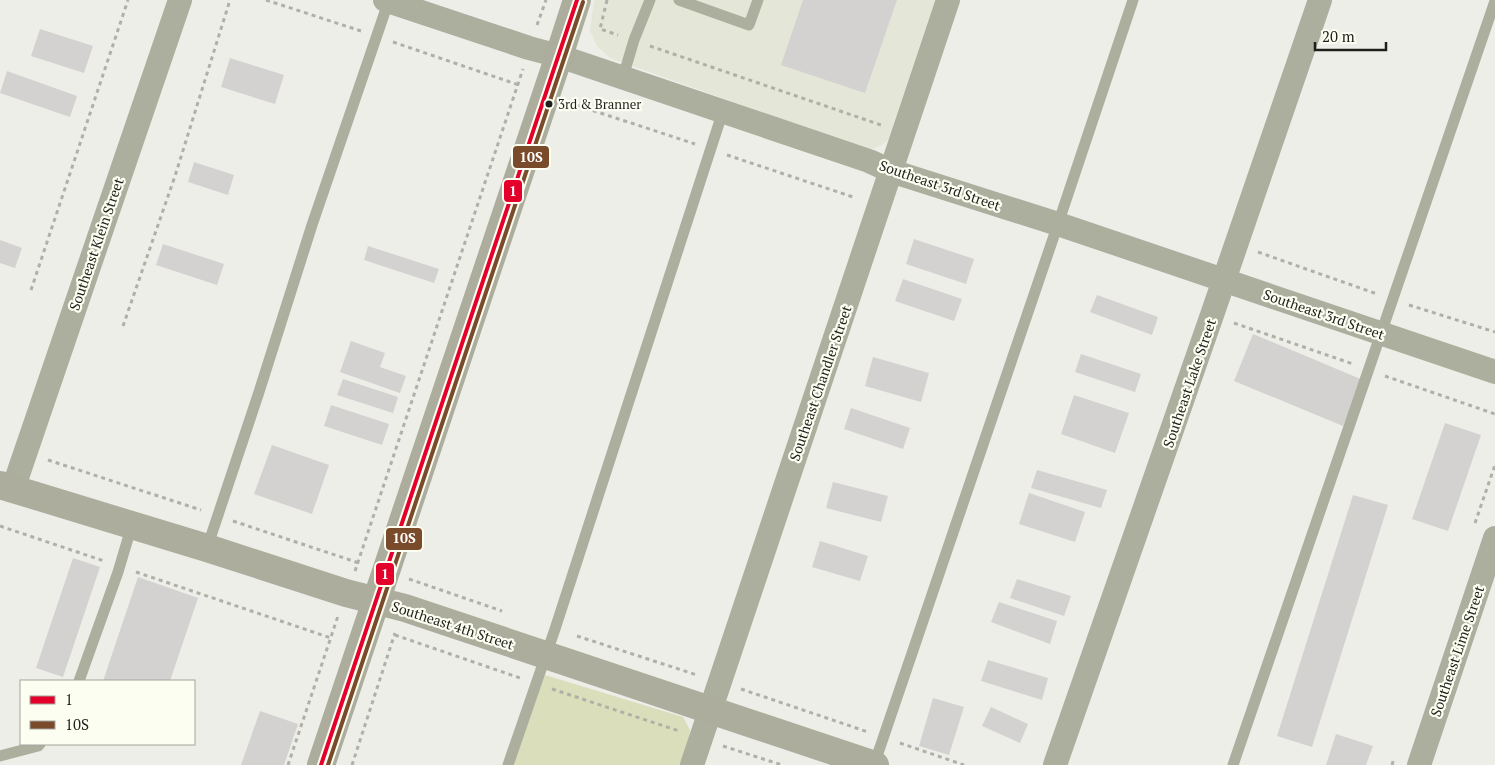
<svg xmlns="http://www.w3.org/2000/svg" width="1495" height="765" viewBox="0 0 1495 765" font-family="'PT Serif',serif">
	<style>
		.built { fill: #e4e6d8 }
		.green { fill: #dadebb }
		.building { fill: #d3d2d1 }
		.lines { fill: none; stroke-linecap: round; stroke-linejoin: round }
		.path { stroke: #afb0a6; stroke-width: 3; stroke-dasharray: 4 4; stroke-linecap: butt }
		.lane { stroke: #acae9e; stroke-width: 11 }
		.street { stroke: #acae9e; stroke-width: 24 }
		.secondary { stroke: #acad9d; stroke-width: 28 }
		.bus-1-casing { stroke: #fdfef2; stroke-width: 8 }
		.bus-2-casing { stroke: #fdfef2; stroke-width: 8 }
		.bus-1 { stroke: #e4002b; stroke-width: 4 }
		.bus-2 { stroke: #7a4b2a; stroke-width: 4 }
		.bus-dot { fill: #1f201c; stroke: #fdfef2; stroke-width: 2 }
		.labels { text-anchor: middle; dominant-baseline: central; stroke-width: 4.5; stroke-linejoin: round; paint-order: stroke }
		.bus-label { font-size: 13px; fill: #1f201c; stroke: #fdfef2; text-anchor: start }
		.street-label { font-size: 14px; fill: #1f201c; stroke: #fdfef2 }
		.line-badge { stroke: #fdfef2; stroke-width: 2 }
		.badge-label { font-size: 14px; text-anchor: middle; font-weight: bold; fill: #fff }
	</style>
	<rect width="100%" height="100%" fill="#edeee8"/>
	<path class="built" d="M594 0H935L888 140 880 146 869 150 610 58 597 46 590 31Z"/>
	<path class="green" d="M545 675 683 717 690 730 688 747 682 765H513Z"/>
	<path class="building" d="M803 0H897L865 93 781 65Z
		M40 29 93 46 84 73 31 56Z
		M230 58 284 75 275 104 221 87Z
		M7 71 77 96 70 117 0 93Z
		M194 162 234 175 228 195 188 182Z
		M914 239 974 259 966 284 906 264Z
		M0 240 22 248 15 268 0 263Z
		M163 244 224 264 217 285 156 265Z
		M368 246 439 269 434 283 364 260Z
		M903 279 962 299 954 321 895 301Z
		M1097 295 1158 317 1152 335 1090 312Z
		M1253 334 1363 380 1343 426 1234 381Z
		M351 341 385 353 380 367 406 376 400 393 340 372Z
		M1081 354 1141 374 1135 392 1075 372Z
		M873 357 929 373 921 402 865 386Z
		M343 379 398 397 393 413 337 395Z
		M1074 395 1129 413 1115 453 1061 434Z
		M331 405 389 424 382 445 324 426Z
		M851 408 910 428 903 449 844 429Z
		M1445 423 1481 435 1448 531 1412 519Z
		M272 445 329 465 312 514 254 494Z
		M1037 470 1107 490 1101 508 1031 488Z
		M833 482 888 496 881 522 826 508Z
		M1029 493 1085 512 1075 542 1019 524Z
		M1353 495 1388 505 1312 747 1277 736Z
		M820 541 868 556 860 581 812 567Z
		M73 558 100 567 63 677 36 668Z
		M138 577 198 598 170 681H103Z
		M1017 579 1071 596 1064 616 1010 598Z
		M999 602 1057 621 1050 644 991 622Z
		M988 660 1048 678 1042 700 981 681Z
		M933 698 964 707 949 755 919 746Z
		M991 707 1028 724 1020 743 982 726Z
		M260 711 298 724 284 765H241Z
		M1336 734 1373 746 1366 765H1326Z"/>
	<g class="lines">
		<path class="path" d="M266 0 361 31
			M607 0 600 29 618 35
			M537 25 546 0
			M393 42 519 85
			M650 46 881 125
			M570 103 695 144
			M727 155 856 198
			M1258 252 1377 294
			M31 290 128 0
			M1409 305 1495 332
			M1234 323 1353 364
			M123 326 175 176 230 0
			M1385 376 1495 414
			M48 460 201 510
			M233 521 362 564
			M1475 523 1495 465
			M0 526 104 561
			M355 571 523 69
			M136 572 331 638
			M409 579 502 611
			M395 635 520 678
			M577 636 697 675
			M552 689 679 731
			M741 689 868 732
			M900 743 964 765
			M723 746 782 765
			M288 765 338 616
			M352 765 395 633
			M1392 765 1394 758"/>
		<path class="lane" d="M679 0 749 25 758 0
			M623 77 634 40 650 0
			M207 548 259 392 312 225 389 0
			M79 681 118 572 132 525
			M0 756 38 746 40 744
			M508 765 555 629 723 111
			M874 765 1058 224 1133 0
			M1233 765 1495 1"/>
		<path class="street" d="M385 0 529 48 559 56 869 161 891 171 1058 224 1495 372
			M13 489 180 0
			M692 765 948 0
			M1055 765 1212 315 1320 0
			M1419 765 1495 538"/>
		<path class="secondary" d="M0 485 207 548 346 593 405 608 875 765
			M321 765 559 56 577 0"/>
		<g class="bus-1-casing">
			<path id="bus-1" d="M321 765 577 0"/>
		</g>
		<g class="bus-2-casing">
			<path id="bus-2" d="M328 765 583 2"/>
		</g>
		<use href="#bus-1" class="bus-1"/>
		<use href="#bus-2" class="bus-2"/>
	</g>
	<circle class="bus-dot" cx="549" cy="104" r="4.5"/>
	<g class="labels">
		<g class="bus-label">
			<text x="558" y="104">3rd &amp; Branner</text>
		</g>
		<g class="street-label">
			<text transform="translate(940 185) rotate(19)">Southeast 3rd Street</text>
			<text transform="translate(96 244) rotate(-71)">Southeast Klein Street</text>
			<text transform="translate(1324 314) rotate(19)">Southeast 3rd Street</text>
			<text transform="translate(820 383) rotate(-71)">Southeast Chandler Street</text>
			<text transform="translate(1189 383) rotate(-71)">Southeast Lake Street</text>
			<text transform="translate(453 625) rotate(18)">Southeast 4th Street</text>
			<text transform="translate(1457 651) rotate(-71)">Southeast Lime Street</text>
		</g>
	</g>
	<g class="line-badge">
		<rect x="512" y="145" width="38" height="24" rx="5" fill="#7a4b2a"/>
		<rect x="503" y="179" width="20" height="24" rx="5" fill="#e4002b"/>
		<rect x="385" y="527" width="38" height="24" rx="5" fill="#7a4b2a"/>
		<rect x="375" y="562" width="20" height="24" rx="5" fill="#e4002b"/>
	</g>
	<g class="badge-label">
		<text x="531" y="162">10S</text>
		<text x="513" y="196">1</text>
		<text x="404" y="543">10S</text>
		<text x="385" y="579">1</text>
	</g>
	<rect x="20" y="680" width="175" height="65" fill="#fdfef2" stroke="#a4a59c"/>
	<rect x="30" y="696" width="25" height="8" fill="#e4002b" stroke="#a4a59c"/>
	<text x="65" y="705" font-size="15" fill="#1f201c">1</text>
	<rect x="30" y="721" width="25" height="8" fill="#7a4b2a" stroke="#a4a59c"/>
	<text x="65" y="730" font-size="15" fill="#1f201c">10S</text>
	<path d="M1315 42v8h71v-8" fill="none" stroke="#1f201c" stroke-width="2.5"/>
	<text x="1322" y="42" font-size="15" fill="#1f201c" stroke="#fdfef2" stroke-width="4" paint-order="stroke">20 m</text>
</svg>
